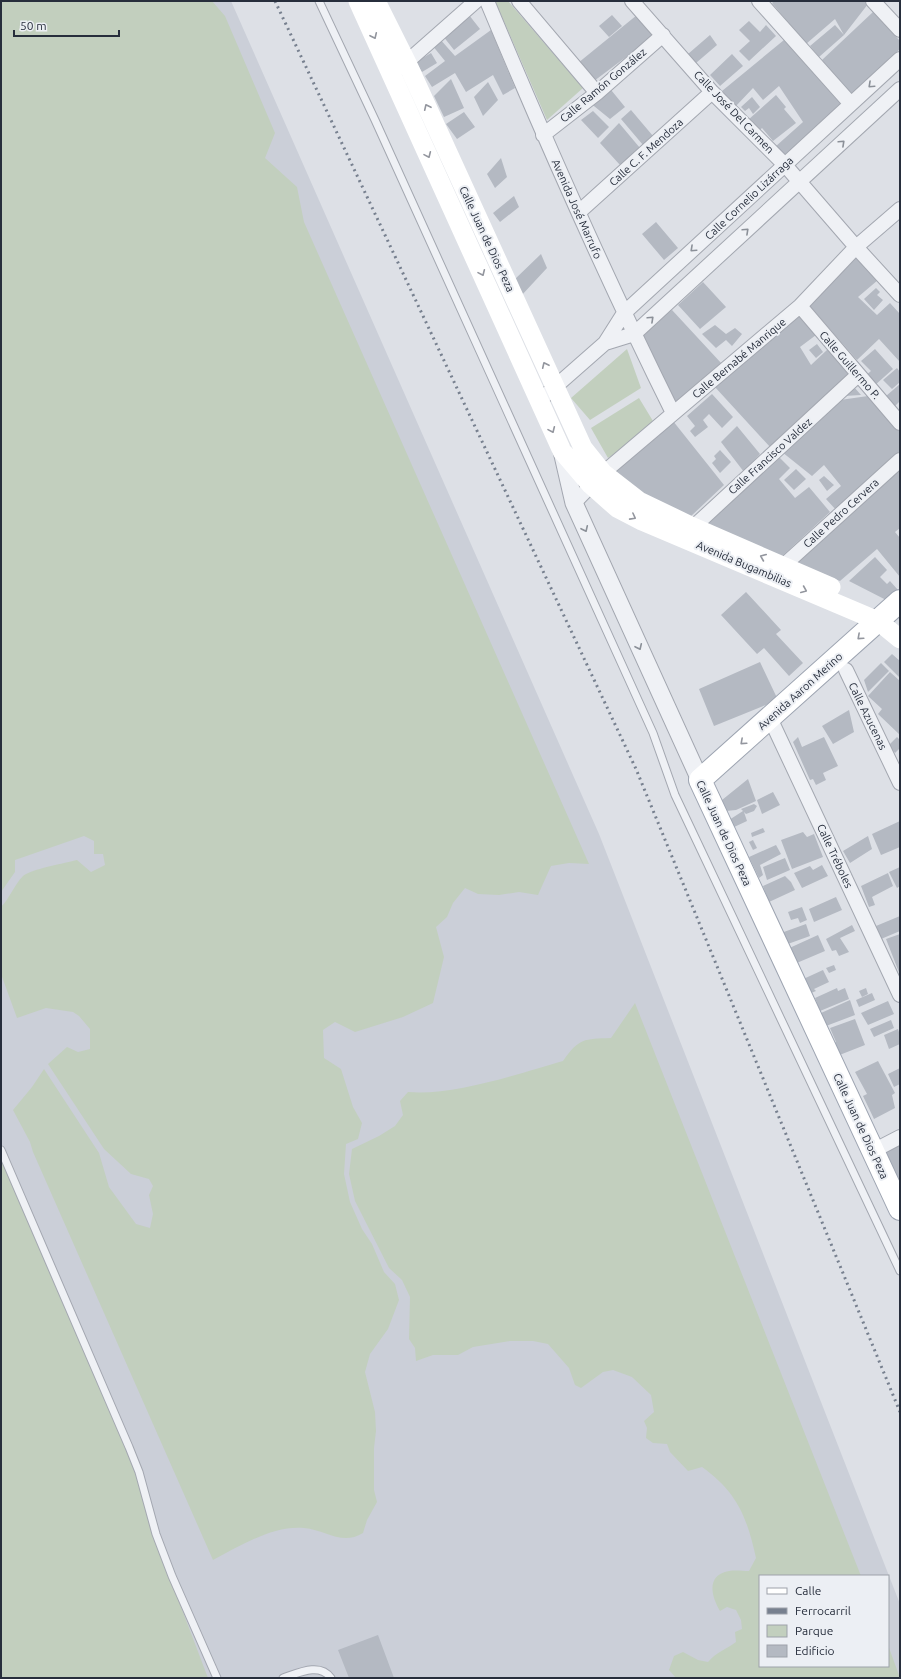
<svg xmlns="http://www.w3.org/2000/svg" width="901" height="1679" viewBox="0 0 901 1679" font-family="Ubuntu,sans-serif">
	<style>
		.built { fill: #cbcfd8; fill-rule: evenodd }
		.green { fill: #c2cfbe }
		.building { fill: #b4b9c2 }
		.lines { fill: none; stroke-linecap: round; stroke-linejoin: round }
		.service-casing { stroke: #a3a7b0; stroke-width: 9 }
		.minor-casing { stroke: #a3a7b0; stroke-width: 16 }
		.tertiary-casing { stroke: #a3a7b0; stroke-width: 19 }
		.primary-casing { stroke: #9da4b1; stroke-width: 24 }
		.service { stroke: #eff1f5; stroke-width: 7 }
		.minor { stroke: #eff1f5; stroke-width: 14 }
		.tertiary { stroke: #eff1f5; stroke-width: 17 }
		.secondary { stroke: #fff; stroke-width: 19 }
		.primary { stroke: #fff; stroke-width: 22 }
		.rail { stroke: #77808f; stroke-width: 3; stroke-dasharray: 2 4; stroke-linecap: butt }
		.oneway { stroke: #93969e }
		.oneway2 { stroke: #8b9098 }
		.labels { text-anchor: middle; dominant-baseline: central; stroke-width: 4; stroke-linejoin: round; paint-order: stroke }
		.street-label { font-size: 11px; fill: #272e3c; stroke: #eceff4 }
	</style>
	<rect width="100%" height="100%" fill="#dde0e6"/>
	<path class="built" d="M1 1H231L599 834 900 1604V1678H1ZM760 1576H888V1666H760Z"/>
	<path class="green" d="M1 1H212L225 16 275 133 265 158 297 187 304 222 589 864 569 863 551 866 538 895 519 892 499 895 478 894 465 888 453 903 447 917 436 927 444 957 433 1003 403 1017 355 1032 335 1022 323 1030 324 1058 341 1069 353 1107 362 1123 358 1139 346 1144 344 1174 350 1202 362 1229 372 1244 384 1272 395 1284 399 1300 388 1329 370 1354 365 1372 375 1412 376 1431 374 1448V1490L377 1502 367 1520 363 1533C342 1546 326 1530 304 1528 273 1525 240 1546 213 1560L33 1152 30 1142 13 1110 32 1087 44 1069 99 1153 109 1187 136 1224 150 1228 153 1214 149 1195 153 1186 149 1179 131 1174 104 1149 48 1064 67 1047 78 1052 90 1049V1029L79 1016 73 1012 46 1008 17 1018 1 974V907C10 898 14 885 23 876 31 869 66 863 77 860L91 872 105 865 103 854H94V841L84 836 15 860V872L1 892Z
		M495 1H508L583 88 547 120Z
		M627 349 641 388 590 420 571 398Z
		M639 398 656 426 608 458 591 428Z
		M635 1003 861 1576H760V1666H888V1645L900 1678H676L669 1670 674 1656 683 1652 698 1660 708 1662C718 1651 725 1650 736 1642L735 1632 742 1629 741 1620 736 1610 727 1607 720 1611C711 1596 706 1575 729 1571 735 1570 743 1571 749 1571L756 1558C747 1517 737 1492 702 1467L688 1471 670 1452 667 1444 653 1443 646 1438 647 1428 644 1421 654 1412 651 1395 632 1377 613 1370 603 1372 581 1388 575 1385 569 1368 548 1344 533 1341H510L473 1347 458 1355H433L416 1361 415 1348 409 1339 410 1297 402 1280 389 1268 355 1201 349 1174 352 1149 379 1136 395 1126 403 1115 400 1101 408 1092C453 1096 518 1074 563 1061 579 1038 584 1039 611 1038Z
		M1 1154 134 1461 156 1541 208 1678H1Z"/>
	<path class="building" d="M774 1H866L868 4 844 35 819 57 810 46 835 25 844 35 835 19 806 44 772 3Z
		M873 12 900 41V49L850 96 822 60Z
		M469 15 480 29 454 50 443 36Z
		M612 15 622 26 609 37 599 26Z
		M637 15 654 36 594 81 578 63Z
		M749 21 760 32 766 25 776 36 749 61 739 51 750 41 739 30Z
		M491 30 515 88 503 95 493 75 466 92 455 73 432 87 425 76 445 61 432 45 439 38 455 56Z
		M710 35 717 45 696 63 688 54Z
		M784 40 844 105 784 156 775 147 803 122 779 86 763 100 753 88 736 106 722 91Z
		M431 53 437 63 422 72 416 62Z
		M732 54 743 66 720 86 710 75Z
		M451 79 464 108 444 117 434 96Z
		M488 82 498 100 483 116 474 97Z
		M607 85 625 107 610 119 589 102Z
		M776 95 786 107 784 109 796 123 773 141 762 128 758 132 748 120Z
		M752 97 760 107 753 114 749 108 745 111 741 107Z
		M631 110 653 136 643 145 621 119Z
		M593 111 609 127 598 138 581 120Z
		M464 112 475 127 457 139 446 124Z
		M619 123 640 148 620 165 600 143Z
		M501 158 507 177 495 188 487 174Z
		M514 196 519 207 500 222 493 213Z
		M656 222 678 248 664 260 642 234Z
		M541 254 547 268 521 296 514 280Z
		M856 257 878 280 858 297 877 315 890 303 900 314V362L879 339 857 360 808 304Z
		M703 282 726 307 700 329 678 305Z
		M876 288 880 292 877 295 883 300 874 310 864 299Z
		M672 310 722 364 674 406 641 332Z
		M800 315 816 335 800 347 811 365 828 349 850 375 771 448 714 386Z
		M715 325 726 334 735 328 742 334 732 346 726 340 716 348 702 334Z
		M817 344 823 352 816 358 809 350Z
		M875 349 893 369 874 386 865 376 871 371 861 361Z
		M897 368 900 372V382L892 389 883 380Z
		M900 384V401L895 406 886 396Z
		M854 387 861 395 844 396Z
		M712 394 733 417 722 428 709 414 703 420 708 427 695 437 690 431 695 426 687 416Z
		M868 396 900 432V451L837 511 826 499 841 486 824 465 812 476 782 452 840 400Z
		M673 421 724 485 689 518 641 495 611 472Z
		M737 426 760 454 744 472 721 442Z
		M720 450 731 462 720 473 712 463 716 459 714 456Z
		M779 457 790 468 779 479 795 498 809 487 830 512 780 558 701 525Z
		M796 469 806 479 794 490 784 480Z
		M900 470V528L895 532 900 538V577L877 549 840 581 794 563Z
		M824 476 834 485 827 491 819 480Z
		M875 557 887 570 880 577 887 584 890 581 898 590 892 603 849 581Z
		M746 592 781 630 776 634 803 663 789 676 764 648 757 654 721 615Z
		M892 654 900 661V678L884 662Z
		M760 662 778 700 714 726 699 689Z
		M881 663 889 671 868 692 864 680Z
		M890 672 900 681V735L878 714 882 709 868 696Z
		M849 710 854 732 833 744 822 726Z
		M798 737 802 747 824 737 838 766 823 773 826 780 816 785 813 779 810 780 793 742Z
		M897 737 900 740V748L895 753 889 745Z
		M748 779 756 801 736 810 726 811 722 800Z
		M773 792 780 805 762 814 757 800Z
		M754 804 757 806 754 811 746 814 744 812 747 821 732 828 729 820 743 811 741 809Z
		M900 821V847L881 855 872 834Z
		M763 828 765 832 752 837 751 833Z
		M803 832 807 837 814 834 823 857 792 869 781 840Z
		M868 836 872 849 850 863 843 851Z
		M753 840 757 848 753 850 749 842Z
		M776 845 781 854 760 865 763 875 759 878 749 857Z
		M785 858 790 870 767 880 763 867Z
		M822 865 828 876 802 888 794 873 810 866 813 870Z
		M900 867V886L897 888 889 872Z
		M888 873 893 886 872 897 875 905 869 907 861 886Z
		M785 876 791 882 795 890 769 902 763 886Z
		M836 897 842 910 814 922 809 909Z
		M802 907 807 920 800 923 798 918 791 920 788 912Z
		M900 916V931L881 939 876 926Z
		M806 924 810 936 785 945 781 933Z
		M852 925 855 931 840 938 849 952 839 956 836 950 832 951 826 939Z
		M900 934V975L886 939Z
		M818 935 825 951 792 965 785 950Z
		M834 965 836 970 829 973 826 968Z
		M823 970 829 982 814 989 816 991 806 995 799 981Z
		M837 988 838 991 845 988 849 999 820 1011 815 998Z
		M866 988 868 994 862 997 859 991Z
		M872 993 875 1000 859 1007 856 1000Z
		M850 1000 855 1015 826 1026 821 1013Z
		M888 1001 894 1014 868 1025 861 1013Z
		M855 1019 865 1045 837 1056 832 1044 836 1042 830 1028Z
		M891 1020 894 1028 874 1037 870 1029Z
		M898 1029 900 1035V1044L889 1049 884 1035Z
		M878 1061 895 1093 892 1095 895 1108 874 1119 863 1096 867 1094 855 1072Z
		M900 1068V1084L894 1087 888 1074Z
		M900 1143V1181L897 1183 881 1153Z
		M378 1635 394 1678H349L338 1650Z"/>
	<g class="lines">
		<g class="service-casing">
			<path id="service" d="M319 1 375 120 653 733 675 795 900 1271
				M1 1150 129 1447 139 1472 156 1534 172 1576 217 1678
				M283 1678C298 1673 320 1662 331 1678"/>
		</g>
		<g class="minor-casing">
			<path id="minor" d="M487 1C545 140 606 278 673 413
				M519 1 597 93
				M632 1 712 92 785 165 856 247 900 295
				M759 1 851 104
				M873 1 900 30
				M400 68 476 1
				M543 135 597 93 663 35
				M579 212 712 92
				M800 306 900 423
				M605 343 634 334 900 89
				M539 401 605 343 624 313 900 59
				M574 503 603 473 800 306 856 247 900 209
				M688 532 858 375
				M783 566 900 460
				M846 670 900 783
				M770 718 900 995
				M873 1151 900 1137"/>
		</g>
		<g class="tertiary-casing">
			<path id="tertiary" d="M562 451 574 503 700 780"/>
		</g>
		<g class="primary-casing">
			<path id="primary" d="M900 601 700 780 900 1209"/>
		</g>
		<use href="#service" class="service"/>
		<use href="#minor" class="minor"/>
		<use href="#tertiary" class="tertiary"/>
		<path class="secondary" d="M358 1 562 451 591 485 617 508 642 521 878 621 900 639
			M376 1 407 63 583 448 603 473 639 501 693 527 831 587"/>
		<use href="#primary" class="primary"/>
		<path class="rail" d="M275 1 636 769 900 1412"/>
	</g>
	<defs><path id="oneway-chevron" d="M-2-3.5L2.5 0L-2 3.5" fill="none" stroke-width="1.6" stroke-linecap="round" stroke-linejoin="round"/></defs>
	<g class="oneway">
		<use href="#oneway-chevron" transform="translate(374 36) rotate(65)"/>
		<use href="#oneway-chevron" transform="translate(427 107) rotate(-115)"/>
		<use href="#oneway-chevron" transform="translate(428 155) rotate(66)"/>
		<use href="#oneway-chevron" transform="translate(482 273) rotate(66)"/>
		<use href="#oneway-chevron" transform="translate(545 365) rotate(-115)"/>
		<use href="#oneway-chevron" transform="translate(552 430) rotate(66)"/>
		<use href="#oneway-chevron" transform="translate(633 517) rotate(28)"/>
		<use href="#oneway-chevron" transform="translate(763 557) rotate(-157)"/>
		<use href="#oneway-chevron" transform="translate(804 590) rotate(23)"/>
		<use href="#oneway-chevron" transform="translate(860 637) rotate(138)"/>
		<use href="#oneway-chevron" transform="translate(743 742) rotate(138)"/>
	</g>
	<g class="oneway2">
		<use href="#oneway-chevron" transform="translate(871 85) rotate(137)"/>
		<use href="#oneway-chevron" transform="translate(842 143) rotate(-43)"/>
		<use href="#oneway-chevron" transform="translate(746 231) rotate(-43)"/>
		<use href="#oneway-chevron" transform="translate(693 249) rotate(137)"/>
		<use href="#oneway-chevron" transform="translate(651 319) rotate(-43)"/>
		<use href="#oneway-chevron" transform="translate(585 529) rotate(65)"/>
		<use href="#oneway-chevron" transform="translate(639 647) rotate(65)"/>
	</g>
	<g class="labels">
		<g class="street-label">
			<text transform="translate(603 85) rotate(-40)">Calle Ramón González</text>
			<text transform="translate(734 112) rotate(46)">Calle José Del Carmen</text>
			<text transform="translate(646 152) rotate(-42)">Calle C. F. Mendoza</text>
			<text transform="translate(749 198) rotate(-43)">Calle Cornelio Lizárraga</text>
			<text transform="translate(577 209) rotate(66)">Avenida José Marrufo</text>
			<text transform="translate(487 239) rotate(65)">Calle Juan de Dios Peza</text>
			<text transform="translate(739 358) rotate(-40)">Calle Bernabé Manrique</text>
			<text transform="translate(850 365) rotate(49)">Calle Guillermo P.</text>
			<text transform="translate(770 456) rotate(-42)">Calle Francisco Valdez</text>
			<text transform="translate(841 513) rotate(-42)">Calle Pedro Cervera</text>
			<text transform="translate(744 564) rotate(23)">Avenida Bugambilias</text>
			<text transform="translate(800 691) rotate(-42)">Avenida Aaron Merino</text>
			<text transform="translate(868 716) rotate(64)">Calle Azucenas</text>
			<text transform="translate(724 833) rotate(65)">Calle Juan de Dios Peza</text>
			<text transform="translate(835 856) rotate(65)">Calle Tréboles</text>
			<text transform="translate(861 1126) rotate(65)">Calle Juan de Dios Peza</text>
		</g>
	</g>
	<rect width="901" height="1679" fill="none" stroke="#272e3c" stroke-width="4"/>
	<rect x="759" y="1575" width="130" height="92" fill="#eceff4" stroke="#9da2aa"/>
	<rect x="767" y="1588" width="20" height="6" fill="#ffffff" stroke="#9da2aa"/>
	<text x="795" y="1595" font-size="12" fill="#272e3c">Calle</text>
	<rect x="767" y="1608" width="20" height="6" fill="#77808f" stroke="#9da2aa"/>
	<text x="795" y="1615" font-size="12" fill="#272e3c">Ferrocarril</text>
	<rect x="767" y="1625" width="20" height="12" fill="#c2cfbe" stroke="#9da2aa"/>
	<text x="795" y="1635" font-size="12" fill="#272e3c">Parque</text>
	<rect x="767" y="1645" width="20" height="12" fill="#b4b9c2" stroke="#9da2aa"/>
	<text x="795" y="1655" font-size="12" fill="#272e3c">Edificio</text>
	<path d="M14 30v6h105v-6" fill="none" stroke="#272e3c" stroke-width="2"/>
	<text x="20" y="30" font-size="12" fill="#272e3c" stroke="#eceff4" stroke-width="3" paint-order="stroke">50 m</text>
</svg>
